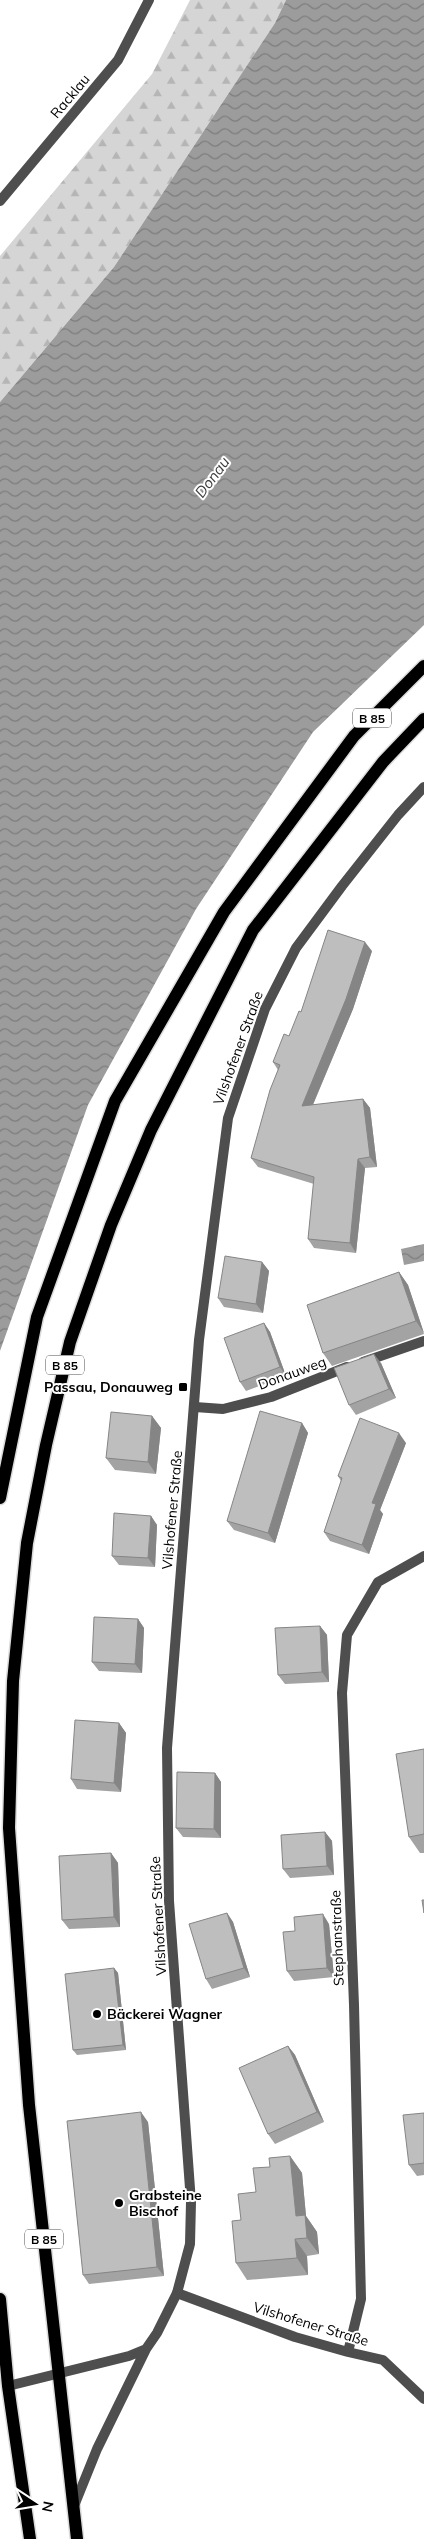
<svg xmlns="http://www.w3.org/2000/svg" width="424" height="2539" viewBox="0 0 424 2539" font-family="Mulish,sans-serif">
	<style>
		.forest { fill: url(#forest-firs) }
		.water { fill: url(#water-waves) }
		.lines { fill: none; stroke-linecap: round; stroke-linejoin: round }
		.primary-casing { stroke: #dbdbdb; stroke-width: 15 }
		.minor { stroke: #4e4e4e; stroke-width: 10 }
		.tertiary { stroke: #4e4e4e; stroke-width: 10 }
		.primary { stroke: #000; stroke-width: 12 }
		.wall { fill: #a3a3a3 }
		.shaded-wall { fill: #858585 }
		.building { fill: #bebebe; stroke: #858585 }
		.poi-dot { fill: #000; stroke: #fff; stroke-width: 2 }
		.labels { text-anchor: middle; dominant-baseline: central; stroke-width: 4; stroke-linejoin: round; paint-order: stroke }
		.shield { fill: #fff; stroke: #4c4c4c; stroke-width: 1 }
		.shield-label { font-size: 12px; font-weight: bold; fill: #000 }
		.street-label { font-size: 14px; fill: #000; stroke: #fff }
		.poi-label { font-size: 14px; font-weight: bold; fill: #000; stroke: #fff; text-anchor: start }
		.water-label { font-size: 15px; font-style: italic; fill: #3d3d3d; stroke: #fff }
	</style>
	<defs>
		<pattern id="forest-firs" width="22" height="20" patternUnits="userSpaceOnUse" patternTransform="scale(1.25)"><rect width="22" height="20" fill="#d5d5d5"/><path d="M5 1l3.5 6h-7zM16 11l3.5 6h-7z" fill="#b5b5b5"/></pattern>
		<pattern id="water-waves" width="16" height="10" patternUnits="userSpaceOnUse" patternTransform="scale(1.25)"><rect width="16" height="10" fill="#9c9c9c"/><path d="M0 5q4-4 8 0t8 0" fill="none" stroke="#7d7d7d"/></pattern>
	</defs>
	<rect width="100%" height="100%" fill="#fff"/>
	<path class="forest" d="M190 0H286L275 23 114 267 0 402V256L152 74Z"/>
	<path class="water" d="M286 0H424V625L313 732 196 909 88 1105 0 1351V402L114 267 275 23Z
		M424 1244V1261L404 1265 401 1249Z"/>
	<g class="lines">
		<g class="primary-casing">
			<path id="primary" d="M0 1498 37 1317 115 1101 224 912 354 736 424 666
				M0 2299 8 2386 30 2539
				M77 2539 29 2105 9 1828 13 1681 27 1543 46 1445 70 1342 111 1225 151 1130 253 930 383 762 424 719"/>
		</g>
		<path class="minor" d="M0 201 118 60 149 0
			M363 1362 424 1341
			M195 1407 223 1409 271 1397 347 1367
			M177 2293 295 2337 348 2352 383 2360 424 2399
			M348 2352 361 2299 354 2005 342 1693 347 1635 378 1582 424 1556"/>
		<path class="tertiary" d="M8 2386 129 2356 146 2349
			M74 2506 97 2449 146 2349 157 2333 177 2293 190 2244 191 2202 169 1901 167 1748 199 1340 228 1118 265 1009 296 948 342 886 398 815 424 787"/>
		<use href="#primary" class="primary"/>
	</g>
	<path class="wall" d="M372 951 353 1009 313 1105 363 1099 370 1108 377 1167 365 1168 356 1253 314 1248 308 1239 314 1184 258 1167 251 1158 278 1070 273 1062 289 1036 301 1012Z
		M262 1262 269 1271 263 1313 224 1307 218 1298Z
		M399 1272 408 1285 424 1334 332 1366 323 1353Z
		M264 1323 270 1332 286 1376 246 1391 240 1382Z
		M381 1363 396 1398 356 1415 349 1405Z
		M152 1416 161 1428 156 1474 115 1470 106 1458Z
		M302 1423 308 1433 275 1543 234 1530 227 1521Z
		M406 1443 380 1510 383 1514 369 1554 330 1541 324 1532 341 1481 338 1476Z
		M151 1516 157 1525 155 1567 119 1565 112 1556Z
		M138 1619 144 1628 142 1673 99 1671 92 1662Z
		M320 1626 327 1635 329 1682 285 1684 278 1675Z
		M119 1723 126 1733 121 1792 77 1789 71 1779Z
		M424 1749V1853H420L409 1837Z
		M215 1773 221 1782V1838L183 1837 176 1828Z
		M325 1832 332 1841 334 1875 290 1878 283 1869Z
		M111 1853 118 1863 120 1927 69 1929 62 1920Z
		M227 1913 233 1922 250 1977 212 1989 206 1979Z
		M329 1924 334 1977 294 1981 287 1971 295 1931Z
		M114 1968 118 1973 126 2050 77 2055 73 2050Z
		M288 2046 295 2055 324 2122 275 2144 268 2134Z
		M424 2113V2175L417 2176 409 2165Z
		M148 2122 164 2276 89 2284 83 2275Z
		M290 2156 302 2173 306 2216 317 2232 319 2254 307 2256 308 2275 247 2280 236 2263 241 2220 270 2167Z"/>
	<path class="shaded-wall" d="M365 942 372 951 353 1009 308 1116 302 1106Z
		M363 1099 370 1108 377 1167 370 1157Z
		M358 1159 365 1168 356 1253 350 1243Z
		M262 1262 269 1271 263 1313 256 1304Z
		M399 1272 408 1285 424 1333 416 1321Z
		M264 1323 270 1332 286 1376 280 1367Z
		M374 1354 381 1363 396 1398 389 1389Z
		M152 1416 161 1428 156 1474 148 1462Z
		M302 1423 308 1433 275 1543 268 1533Z
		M399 1433 406 1443 380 1510 383 1514 369 1554 362 1545 372 1503Z
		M151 1516 157 1525 155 1567 148 1558Z
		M138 1619 144 1628 142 1673 135 1664Z
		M320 1626 327 1635 329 1682 322 1672Z
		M119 1723 126 1733 121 1792 114 1783Z
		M215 1773 221 1782V1838L214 1829Z
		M325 1832 332 1841 334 1875 327 1866Z
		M111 1853 118 1863 120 1927 114 1917Z
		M227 1913 233 1922 250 1977 244 1968Z
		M323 1914 329 1924 334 1977 327 1968Z
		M114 1968 118 1973 126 2050 123 2045Z
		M288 2046 295 2055 324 2122 317 2112Z
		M141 2112 148 2122 164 2276 157 2267Z
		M290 2156 302 2173 306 2216 317 2232 319 2254 307 2238 296 2216Z
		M295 2239 307 2256 308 2275 297 2258Z"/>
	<path class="building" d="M328 930 365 942 346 999 302 1106 363 1099 370 1157 358 1159 350 1243 308 1239 314 1177 251 1158 270 1090 280 1065 273 1062 284 1034 289 1036 299 1011 301 1012Z
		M225 1256 262 1262 256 1304 218 1298Z
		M399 1272 416 1321 323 1353 307 1305Z
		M264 1323 280 1367 240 1382 224 1338Z
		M374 1354 389 1389 349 1405 334 1368Z
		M260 1411 302 1423 268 1533 227 1521Z
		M111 1412 152 1416 148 1462 106 1458Z
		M360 1418 399 1433 372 1503 376 1504 362 1545 324 1532 342 1478 338 1476Z
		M114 1513 151 1516 148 1558 112 1556Z
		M94 1617 138 1619 135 1664 92 1662Z
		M320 1626 322 1672 278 1675 275 1628Z
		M75 1720 119 1723 114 1783 71 1779Z
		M424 1749V1834L409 1837 396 1754Z
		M177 1772 215 1773 214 1829 176 1828Z
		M325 1832 327 1866 283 1869 281 1835Z
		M111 1853 114 1917 62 1920 59 1856Z
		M422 1900H424V1913Z
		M227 1913 244 1968 206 1979 189 1924Z
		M323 1914 327 1968 287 1971 283 1932 295 1931 294 1917Z
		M114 1968 123 2045 73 2050 65 1974Z
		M288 2046 317 2112 268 2134 239 2068Z
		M141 2112 157 2267 83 2275 67 2121Z
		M424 2113V2163L409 2165 403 2115Z
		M290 2156 296 2216 305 2215 307 2238 295 2239 297 2258 236 2263 232 2221 241 2220 238 2194 256 2192 253 2168 270 2167 269 2158Z"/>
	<g class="poi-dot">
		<rect x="178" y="1382" width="10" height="10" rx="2.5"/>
		<circle cx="97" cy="2014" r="5"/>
		<circle cx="119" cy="2203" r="5"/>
	</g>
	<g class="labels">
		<g class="shield">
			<rect x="353" y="708.5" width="38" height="19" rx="4"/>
			<rect x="46" y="1355.5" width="38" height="19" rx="4"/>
			<rect x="25" y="2229.5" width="38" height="19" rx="4"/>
		</g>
		<g class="shield-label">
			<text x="372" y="718">B 85</text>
			<text x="65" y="1365">B 85</text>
			<text x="44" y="2239">B 85</text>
		</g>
		<g class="street-label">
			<text transform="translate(70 96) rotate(-50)">Racklau</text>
			<text transform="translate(238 1048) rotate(-70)">Vilshofener Straße</text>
			<text transform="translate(292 1373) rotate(-20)">Donauweg</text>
			<text transform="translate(172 1510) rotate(-85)">Vilshofener Straße</text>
			<text transform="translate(158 1916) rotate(-93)">Vilshofener Straße</text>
			<text transform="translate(337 1938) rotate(-92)">Stephanstraße</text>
			<text transform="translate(311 2324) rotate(17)">Vilshofener Straße</text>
		</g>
		<g class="poi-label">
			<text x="173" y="1387" text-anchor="end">Passau, Donauweg</text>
			<text x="107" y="2014">Bäckerei Wagner</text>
			<text x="129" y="2195">Grabsteine<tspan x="129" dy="16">Bischof</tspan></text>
		</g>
		<g class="water-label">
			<text transform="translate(212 477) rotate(-53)">Donau</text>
		</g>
	</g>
	<g transform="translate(35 2504) rotate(102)" stroke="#ffffff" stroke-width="4" paint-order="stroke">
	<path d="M0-4L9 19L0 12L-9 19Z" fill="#000000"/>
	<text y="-8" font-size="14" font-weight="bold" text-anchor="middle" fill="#000000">N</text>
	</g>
</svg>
